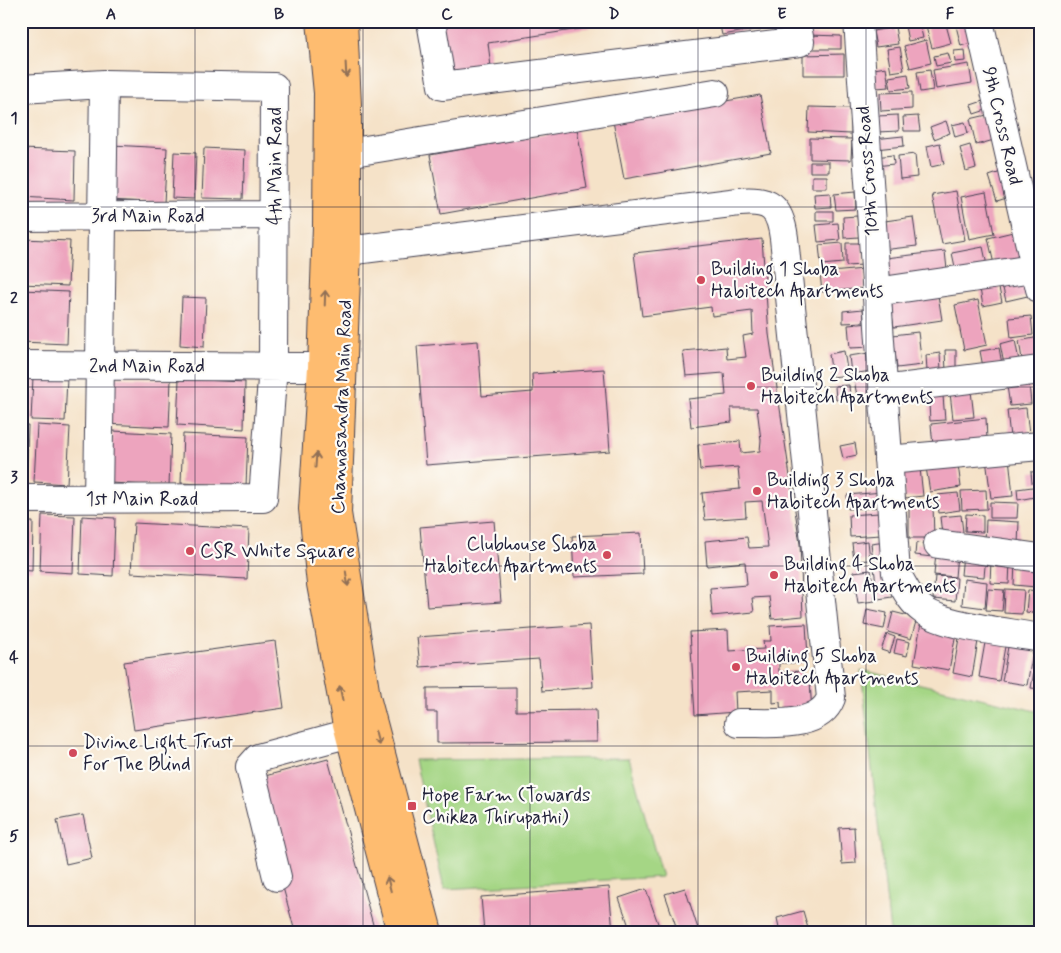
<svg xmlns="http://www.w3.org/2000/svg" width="1061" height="953" viewBox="0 0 1061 953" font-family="Mynerve,sans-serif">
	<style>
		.green { fill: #a5d685; stroke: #647c60 }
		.building { fill: #eda4be }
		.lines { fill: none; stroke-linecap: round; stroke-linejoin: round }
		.minor-casing { stroke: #423f50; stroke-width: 30 }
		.major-casing { stroke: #423f50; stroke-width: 30 }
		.minor { stroke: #fff; stroke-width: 28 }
		.major { stroke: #febc70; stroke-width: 28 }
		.oneway { stroke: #906f56 }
		.grid { fill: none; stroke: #22223b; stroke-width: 1; stroke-opacity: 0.55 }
		.poi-dot { fill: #d1495b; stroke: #fdfcf7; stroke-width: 2 }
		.labels { text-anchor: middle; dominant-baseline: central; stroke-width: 4.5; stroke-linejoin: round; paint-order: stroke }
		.street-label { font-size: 19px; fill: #22223b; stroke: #fdfcf7 }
		.poi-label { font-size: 19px; fill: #22223b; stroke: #fdfcf7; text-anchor: start }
		.neatline { fill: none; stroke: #22223b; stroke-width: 2 }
		.grid-label { font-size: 16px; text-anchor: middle; font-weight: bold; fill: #22223b }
	</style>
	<rect width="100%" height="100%" fill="#fdfcf7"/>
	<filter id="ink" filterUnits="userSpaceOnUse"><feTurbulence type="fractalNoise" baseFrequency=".02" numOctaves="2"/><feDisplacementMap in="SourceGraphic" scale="10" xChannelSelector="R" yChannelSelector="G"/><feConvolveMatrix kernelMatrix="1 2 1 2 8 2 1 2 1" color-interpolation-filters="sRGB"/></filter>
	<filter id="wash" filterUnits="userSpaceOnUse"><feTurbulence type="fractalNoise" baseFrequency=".0096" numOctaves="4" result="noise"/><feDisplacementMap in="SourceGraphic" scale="20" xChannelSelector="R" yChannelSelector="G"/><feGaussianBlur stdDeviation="1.12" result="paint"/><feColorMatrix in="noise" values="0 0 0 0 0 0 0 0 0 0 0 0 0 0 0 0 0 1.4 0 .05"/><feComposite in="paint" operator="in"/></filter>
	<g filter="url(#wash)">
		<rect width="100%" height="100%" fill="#f5e2c8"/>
		<path class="green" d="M861 670 1040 712V932H890Z
			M629 758 662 877 444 889 415 760Z"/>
		<g id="blocks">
			<path class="building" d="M441 21H625V22L488 43 491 67 449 74Z
				M719 21H757L758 29 722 35Z
				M802 21H827L828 26 803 29Z
				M835 21H846V27H835Z
				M904 21H919L923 38 908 41Z
				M945 21 951 43 932 48 926 26Z
				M959 21H972L977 41 961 46 955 22Z
				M895 27 898 44 876 47 873 31Z
				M808 35 841 36V49H808Z
				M926 40 931 63 910 68 904 46Z
				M900 47 904 70 891 72 887 49Z
				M965 50 966 61 955 62 954 51Z
				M948 53 951 63 936 66 934 56Z
				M844 54V75H803V55Z
				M969 64 972 83 936 89 933 70Z
				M886 67 889 87 876 88 874 69Z
				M930 70 933 90 920 92 917 72Z
				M908 74 910 88 891 90 889 77Z
				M912 92V109L881 111 880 93Z
				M760 95 771 153 624 179 613 121Z
				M983 101 986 110 974 114 971 105Z
				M809 107 851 108V134L808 132Z
				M898 115 899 131 877 132V116Z
				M987 115 994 140 976 145 970 119Z
				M918 116 920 131H904L903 117Z
				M946 121 950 133 934 139 930 127Z
				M965 122 968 133 955 137 952 125Z
				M577 129 587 188 441 214 430 155Z
				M903 136 904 146 875 149 874 139Z
				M810 138 852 139 851 160 810 159Z
				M940 143 944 164 931 167 927 146Z
				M112 145 167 148 164 203 110 200Z
				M970 145 976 168 966 171 960 148Z
				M204 148 245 150 243 199 202 198Z
				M21 149 75 151 74 200 21 197Z
				M174 152 196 153 194 199 172 198Z
				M915 154 917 177 900 179 898 156Z
				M893 155 894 164 875 166 874 157Z
				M810 162H829V172H810Z
				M1004 171 1013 196 997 201 989 176Z
				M812 176H827V188H812Z
				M956 191 965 240 942 244 932 195Z
				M855 192 856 209 836 210 834 194Z
				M986 192 994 234 969 239 961 197Z
				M830 193 831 207 815 208 814 194Z
				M816 211H833V221H816Z
				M857 216 859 237 844 238 843 217Z
				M913 217 917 246 882 250 878 222Z
				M838 223 840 240 818 242 816 225Z
				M1017 231 1025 267 996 273 988 238Z
				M23 239 70 241 68 286 21 284Z
				M762 239 769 334 800 544 803 616 772 619 769 597 752 598 754 612 712 616 710 588 747 585 745 562 707 566 705 541 747 537 749 548 768 547 762 501 745 502 746 517 705 520 702 493 740 489 738 467 700 470 698 445 740 441 741 453 760 451 761 440 757 408H731L732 422 691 427 688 399 726 395 724 373 686 376 683 351 726 347 727 359 746 357 743 336 753 334 752 311 712 316 711 307 642 316 634 253Z
				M842 243 843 263 821 265 819 245Z
				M846 243H863V265L846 266Z
				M983 247 988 270 957 276 952 253Z
				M945 251 948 279 889 286 886 258Z
				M864 269 865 288 822 292 820 273Z
				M1028 275 1032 295 1006 301 1001 280Z
				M997 279 1002 302 983 306 979 283Z
				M937 289 942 320 894 327 889 296Z
				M21 290 69 292 67 344 21 342Z
				M182 297 206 298 204 347 180 345Z
				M978 300 987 345 964 350 955 305Z
				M863 309 864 322 843 323V311Z
				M1031 316 1033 335 1011 338 1009 318Z
				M870 323 872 347 850 348 848 325Z
				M918 332 922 365 897 368 893 335Z
				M1039 337 1040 362 1023 365 1019 341Z
				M1015 340 1020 366 1005 369 1000 344Z
				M478 341 482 396 533 392 532 374 604 369 610 451 426 465 417 346Z
				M999 348 1002 364 983 367 980 351Z
				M945 350H956V371L946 372Z
				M844 351 848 375 832 377 829 354Z
				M869 353 872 371 851 374 849 356Z
				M940 353 941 370 927 371 926 355Z
				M21 375H25L23 424H21Z
				M33 377 67 378 65 421 31 420Z
				M106 377 171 380 169 427 104 424Z
				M872 378 874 394 857 396 854 380Z
				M179 379 245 382 244 429 177 425Z
				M1029 383 1031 404 1010 406 1007 386Z
				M942 384 945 420 930 421 928 386Z
				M849 385 850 399 836 400 835 386Z
				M971 391 974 417 953 419 950 393Z
				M1040 394V418H1039L1035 395Z
				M1026 408 1029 434 1010 437 1007 410Z
				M986 418 987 440 933 446 931 424Z
				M21 425H28L26 484 21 483Z
				M37 425 70 427 67 484 34 482Z
				M113 431 171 434 169 486 110 483Z
				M183 434 248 437 246 486 181 483Z
				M855 443 857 455 843 458 840 446Z
				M957 457 961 487 930 492 925 461Z
				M1009 457 1013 496 991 498 986 459Z
				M919 459 923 496 905 498 900 461Z
				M1040 471V482L1032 483 1031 472Z
				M1040 486V496L1018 500 1017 489Z
				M986 490 987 509 962 510 961 491Z
				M883 492 884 507 848 509 847 495Z
				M958 493 960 510 939 513 937 495Z
				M990 502 1018 503 1017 518H990Z
				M909 505H933L934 538H909Z
				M879 513 881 535 850 537 849 515Z
				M966 514 983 515V532L965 531Z
				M42 515 75 516 73 573 40 571Z
				M961 515 963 532 942 534 940 517Z
				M82 516 115 518 113 576 80 574Z
				M986 520 1019 522 1018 544 985 542Z
				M494 521 501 602 427 607 420 527Z
				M21 522H33L32 571 21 570Z
				M134 523 249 529 247 579 131 573Z
				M641 533 643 574 574 577 572 536Z
				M868 541 870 560 854 561 852 543Z
				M886 542 892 597 878 599 871 544Z
				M916 543 933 545 932 557 915 555Z
				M936 552 957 554 955 577 934 575Z
				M963 554 986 556 984 577 961 575Z
				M991 561 1010 562 1009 584 990 583Z
				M1015 561 1038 563 1036 587 1014 585Z
				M871 570 875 601 858 603 853 572Z
				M935 576 957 578 955 601 933 599Z
				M964 579 987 582 985 608 962 605Z
				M988 589 1004 590 1002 611 986 610Z
				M1005 589 1024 590 1022 614 1004 613Z
				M1028 590 1040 591V614L1026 612Z
				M867 609 887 613 884 629 864 625Z
				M893 612 917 618 911 639 888 632Z
				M921 623 957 629 949 670 914 664Z
				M806 624 808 657H801L802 663H779V672L803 671V680H810L812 715 781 717 780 702 773 703V690L735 692 736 712 695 715 690 632 728 630 729 651 764 649 763 641H771L770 626Z
				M589 625 593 687 542 691 539 659 420 667 417 637Z
				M960 632 979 635 972 677 953 673Z
				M887 634 895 637 890 653 881 650Z
				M986 637 1006 641 999 681 979 677Z
				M897 639 910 642 907 656 894 653Z
				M275 641 284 708 134 730 124 662Z
				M1009 641 1034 646 1027 685 1002 681Z
				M1039 643H1040V689L1031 688Z
				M516 687V711L596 710 597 742 437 743V712H427V688Z
				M328 759 375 932H295L254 779Z
				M83 815 92 858 66 864 57 820Z
				M854 827 856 863 842 864 839 828Z
				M609 887 613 932H484L481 897Z
				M685 888 699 932H678L665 894Z
				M646 889 661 932H631L619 898Z
				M803 911 809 932H780L777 918Z"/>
		</g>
	</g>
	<g filter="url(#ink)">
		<use href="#blocks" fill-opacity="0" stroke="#423f50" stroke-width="1"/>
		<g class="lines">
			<g class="minor-casing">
				<path id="minor" d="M431 21 442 86 800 42 796 21
					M858 21 896 573C904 586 910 601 923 610 946 627 1010 632 1040 638
					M979 21 1040 289
					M21 89 104 84 274 87 273 366 263 498 21 499
					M347 153 715 93
					M21 217 275 215
					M347 251 739 202C770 199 780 207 784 238L831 698C819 730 768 722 739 723
					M876 292 1040 268
					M21 365 322 367
					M883 390 1040 370
					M888 460 1040 446
					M98 499 104 84
					M938 544 1040 558
					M277 877 250 767 258 758 350 733"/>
			</g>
			<g class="major-casing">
				<path id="major" d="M321 21 328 93 327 225 322 367 313 509 321 584 346 720 401 932
					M343 21 347 104V251L337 513 366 697 428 932"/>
			</g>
			<use href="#minor" class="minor"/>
			<use href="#major" class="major"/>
		</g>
		<defs><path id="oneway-shaft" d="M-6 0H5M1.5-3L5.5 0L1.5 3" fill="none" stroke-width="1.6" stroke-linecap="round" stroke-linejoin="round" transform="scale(1.25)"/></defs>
		<g class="oneway">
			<use href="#oneway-shaft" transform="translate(346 70) rotate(87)"/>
			<use href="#oneway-shaft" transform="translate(325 298) rotate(-88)"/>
			<use href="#oneway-shaft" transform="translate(316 460) rotate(-86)"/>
			<use href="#oneway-shaft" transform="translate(347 579) rotate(81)"/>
			<use href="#oneway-shaft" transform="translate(341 693) rotate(-102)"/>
			<use href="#oneway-shaft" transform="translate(377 738) rotate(75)"/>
			<use href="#oneway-shaft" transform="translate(389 884) rotate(-104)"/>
		</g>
	</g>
	<path class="grid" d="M195 21V932M363 21V932M530 21V932M698 21V932M866 21V932M21 207H1040M21 387H1040M21 566H1040M21 746H1040"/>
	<g class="poi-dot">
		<circle cx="701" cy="280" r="5"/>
		<circle cx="751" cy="386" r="5"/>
		<circle cx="757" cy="491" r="5"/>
		<circle cx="190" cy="551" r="5"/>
		<circle cx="607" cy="555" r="5"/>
		<circle cx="774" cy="575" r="5"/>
		<circle cx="736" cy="667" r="5"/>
		<circle cx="73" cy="753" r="5"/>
		<rect x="407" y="801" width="10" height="10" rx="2.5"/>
	</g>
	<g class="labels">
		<g class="street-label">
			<text transform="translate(1002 126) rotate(77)">9th Cross Road</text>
			<text transform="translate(275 166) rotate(-90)">4th Main Road</text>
			<text transform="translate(868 171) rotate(-94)">10th Cross Road</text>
			<text x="148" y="216">3rd Main Road</text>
			<text x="147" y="366">2nd Main Road</text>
			<text transform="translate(342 407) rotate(-88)">Channasandra Main Road</text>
			<text x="142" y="499">1st Main Road</text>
		</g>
		<g class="poi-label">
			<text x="711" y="269">Building 1 Shoba<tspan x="711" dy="22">Habitech Apartments</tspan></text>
			<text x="761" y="375">Building 2 Shoba<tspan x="761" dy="22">Habitech Apartments</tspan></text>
			<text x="767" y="480">Building 3 Shoba<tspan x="767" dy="22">Habitech Apartments</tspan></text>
			<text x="597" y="544" text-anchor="end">Clubhouse Shoba<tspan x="597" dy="22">Habitech Apartments</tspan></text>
			<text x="200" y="551">CSR White Square</text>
			<text x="784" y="564">Building 4 Shoba<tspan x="784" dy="22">Habitech Apartments</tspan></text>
			<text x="746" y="656">Building 5 Shoba<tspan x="746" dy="22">Habitech Apartments</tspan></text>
			<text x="83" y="742">Divine Light Trust<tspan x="83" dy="22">For The Blind</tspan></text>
			<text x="422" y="795">Hope Farm (Towards<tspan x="422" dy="22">Chikka Thirupathi)</tspan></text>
		</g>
	</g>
	<rect width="1061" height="953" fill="none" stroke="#fdfcf7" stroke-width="55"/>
	<rect x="28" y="28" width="1006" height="898" class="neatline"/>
	<g class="grid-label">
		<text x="111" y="19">A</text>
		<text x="279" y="19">B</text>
		<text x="447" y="19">C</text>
		<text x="614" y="19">D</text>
		<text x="782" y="19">E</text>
		<text x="950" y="19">F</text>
		<text x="14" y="123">1</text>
		<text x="14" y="303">2</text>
		<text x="14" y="482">3</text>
		<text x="14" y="662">4</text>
		<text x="14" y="841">5</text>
	</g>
</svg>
